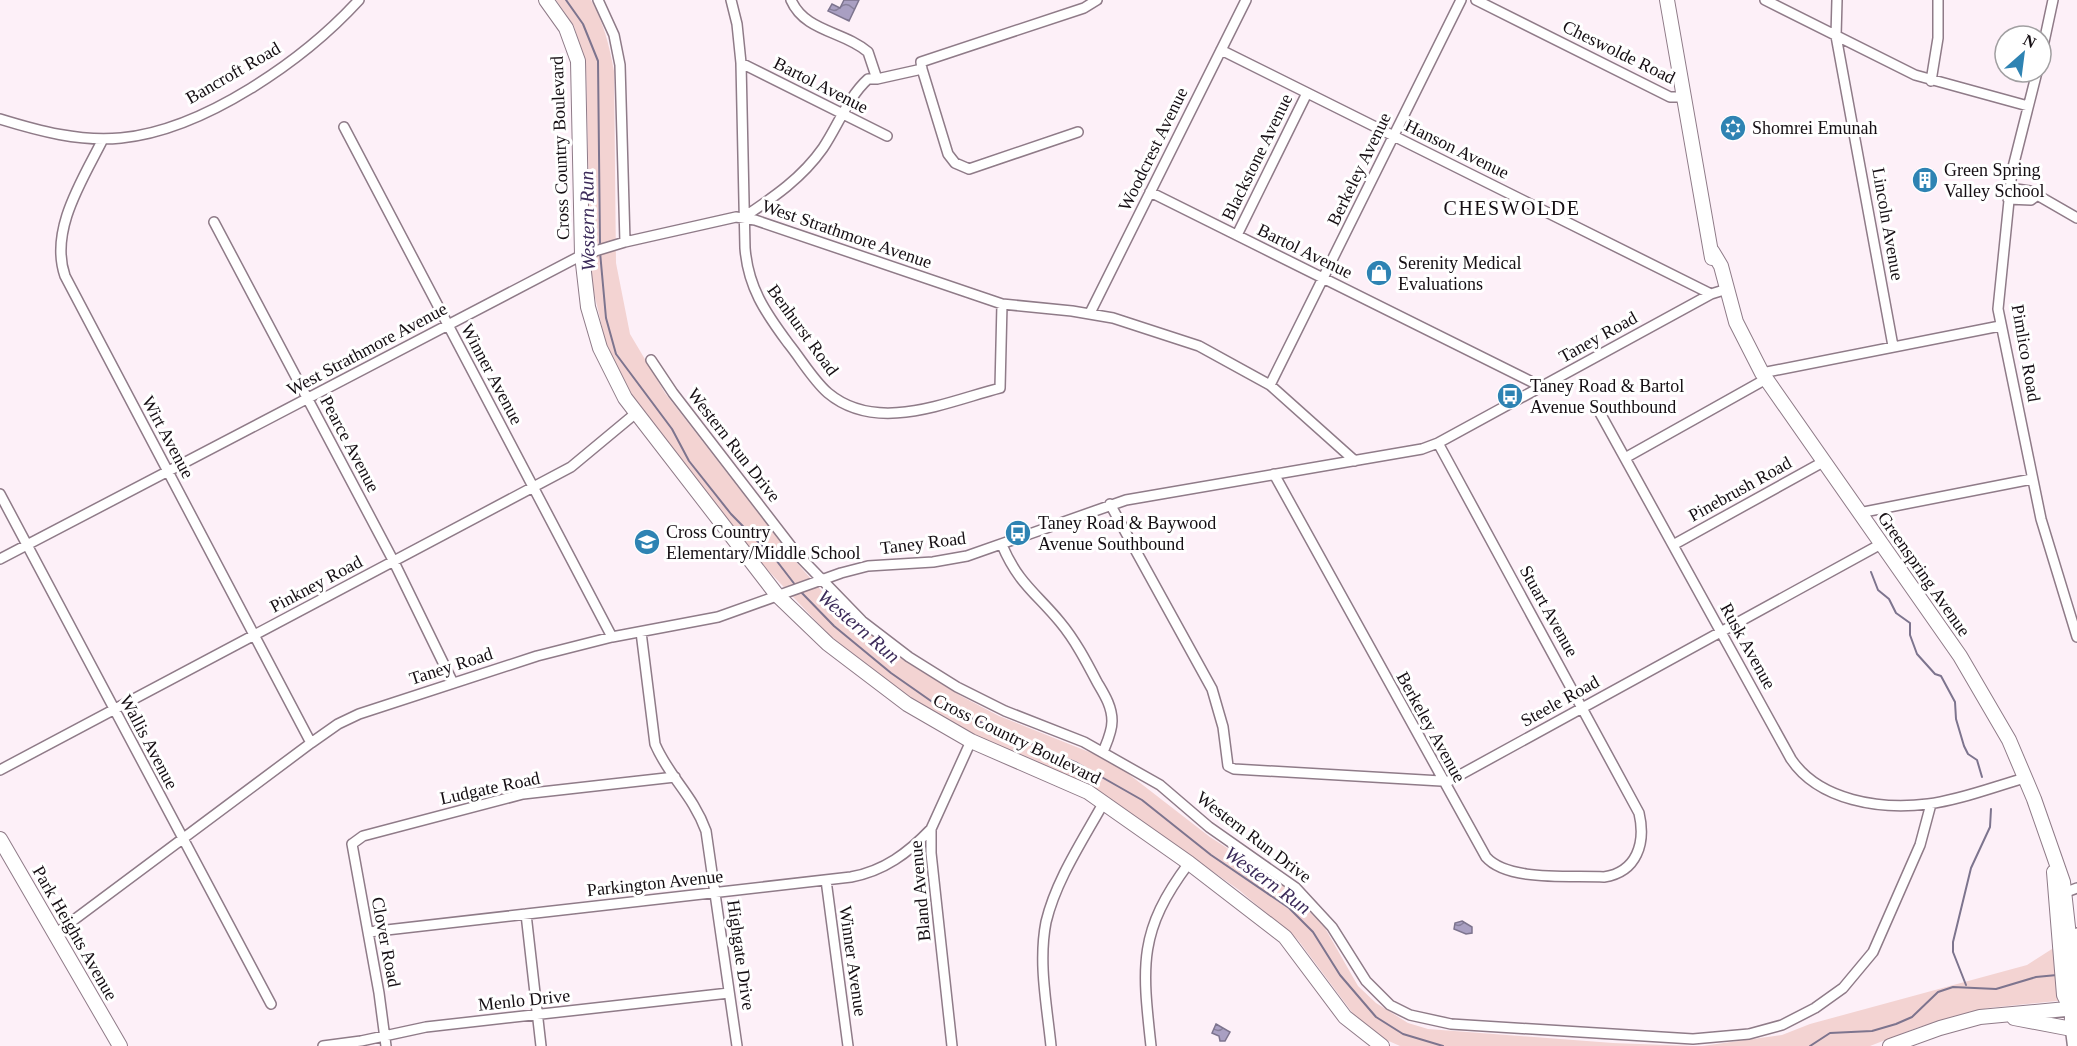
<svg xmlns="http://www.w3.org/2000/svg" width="2077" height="1046" viewBox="0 0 2077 1046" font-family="'Times New Roman',serif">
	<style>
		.park { fill: #f3d3d2 }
		.water { fill: url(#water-waves); stroke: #7d748e; stroke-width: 1.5 }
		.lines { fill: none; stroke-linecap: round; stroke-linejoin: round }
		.stream { stroke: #7d748e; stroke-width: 2 }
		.minor-casing { stroke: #8f7b88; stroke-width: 12 }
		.tertiary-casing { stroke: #8f7b88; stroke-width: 15 }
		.secondary-casing { stroke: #8f7b88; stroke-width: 16 }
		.minor { stroke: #fff; stroke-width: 9 }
		.tertiary { stroke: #fff; stroke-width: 12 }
		.secondary { stroke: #fff; stroke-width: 14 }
		.labels { text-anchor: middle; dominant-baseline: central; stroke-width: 6; stroke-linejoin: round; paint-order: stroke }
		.street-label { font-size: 18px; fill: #150e13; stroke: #fff }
		.poi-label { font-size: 18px; fill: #150e13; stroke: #fff; text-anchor: start }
		.neighbourhood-label { font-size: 20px; letter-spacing: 1.5px; fill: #150e13; stroke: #fff }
		.water-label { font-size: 20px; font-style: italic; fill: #3c2b5a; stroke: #fff }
	</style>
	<defs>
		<pattern id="water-waves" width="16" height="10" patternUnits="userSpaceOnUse" patternTransform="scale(1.5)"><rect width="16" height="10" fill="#a99fc2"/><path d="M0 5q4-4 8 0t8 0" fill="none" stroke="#88809c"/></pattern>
	</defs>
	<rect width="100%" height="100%" fill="#fdf0f8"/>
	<path class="park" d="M556 0H591C604 23 609 45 614 71L616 263 630 334 665 393 796 562 828 598 892 653 961 696 999 716 1094 754 1126 772 1210 837 1266 873 1288 889 1325 928 1358 986 1376 1003 1408 1023 1428 1029 1613 1043 1693 1046H1400L1375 1035 1357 1019 1298 940 1239 890 1091 786 974 736 894 687 828 634 764 566 632 397 606 344 591 280 586 66 574 26Z
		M2077 933V999L1988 1008 1919 1027 1870 1046H1702L1782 1035 1810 1024 2027 965Z"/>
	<path class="water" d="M844 0H859L849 21 828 11 832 4 840 8Z
		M1462 921 1472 927V933L1466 934 1454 929 1455 923Z
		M1216 1024 1230 1032 1225 1041H1220L1219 1036 1212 1033Z"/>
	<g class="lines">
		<path class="stream" d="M566 0 583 24 598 61 600 246
			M600 252 606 318 616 354 672 429 689 461 731 514 776 560 796 586
			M1871 572 1878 590 1889 599 1896 613 1910 623V635L1917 654 1935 674 1941 676 1955 702 1956 719 1964 746 1968 754 1977 760 1982 777
			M800 591 834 626 891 673 931 701 1077 763 1142 800 1211 855 1289 908 1313 932 1340 975 1376 1017 1403 1034 1443 1046
			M1966 985 1953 952V942L1971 868 1990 827 1991 809
			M1810 1046 1830 1033 1872 1031 1896 1024 1912 1017 1938 992 1953 987 1996 989 2036 977 2057 975"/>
		<g class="minor-casing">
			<path id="minor" d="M598 0 614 35 620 65 625 242
				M731 0 737 24 741 63 745 248C748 287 765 312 788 343 801 359 813 380 828 393 877 434 946 402 1000 388L1002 304
				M791 0C805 32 844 31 868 52L877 79
				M1476 0 1670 97H1684
				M1765 0 1915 75 2028 106
				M1837 0 1836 36 1893 346
				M1221 50 1711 294
				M2041 56 2053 0
				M741 63 887 136
				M922 69 948 154 955 163 969 169 1078 132
				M2037 72 2012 171 1998 309 2041 519 2077 637
				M1931 81 1938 38V0
				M0 119C39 131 80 142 121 138 204 130 304 60 359 0
				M344 127 612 637
				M103 139C83 179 49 230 65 276L311 743
				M2009 188 2030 191 2077 218
				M1150 192 1542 387
				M2008 199 2031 200 2035 197
				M744 217C774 197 802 178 823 148 838 126 848 97 868 79H877L922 69 921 62 1084 8 1097 0
				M214 222 394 562 453 683
				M1237 235 1307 93
				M1090 313 1246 0
				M651 360 673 393 797 554 862 621 909 657 957 687 1005 711 1084 742 1160 785 1209 827 1296 888 1332 927 1366 981 1390 1005 1410 1015 1451 1024 1693 1039 1749 1034 1782 1025 1815 1008 1843 988 1873 952 1920 845 1931 804
				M1762 373 2000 326
				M1270 385 1461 0
				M1600 413 1791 759C1819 801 1881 810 1928 804 1960 800 1993 787 2025 778
				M1625 458 1766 379
				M1274 474 1486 857C1508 882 1572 875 1604 877 1637 872 1646 843 1639 813L1438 443
				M0 494 271 1004
				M1110 504 1212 689 1223 727 1228 766 1234 769 1441 781H1449L1881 544
				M1859 513 2032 479
				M1002 545C1018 583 1036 593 1060 622 1075 640 1086 661 1097 682 1104 694 1112 706 1112 721 1112 732 1107 742 1103 752
				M1673 545 1823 462
				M0 559 582 255 625 242 736 217 755 220 1002 304 1072 311 1113 318 1199 346 1270 385 1355 461
				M641 632 655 744C669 777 693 795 706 831L737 1046
				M0 770 571 467 636 413
				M352 844 363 836 523 794 675 777
				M352 844 379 993 386 1046
				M826 880 848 1046
				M2061 894 2077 888
				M526 914 541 1046
				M369 932 851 877C884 871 908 853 931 829
				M55 934 311 743 338 724 359 714 537 656 612 637 718 617 841 573 868 566 933 562 967 556 1126 500 1422 449 1438 443 1711 294 1727 289
				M2073 950 2077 933
				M323 1046 361 1041 426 1027 729 993
				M952 1046 931 853V829L971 741
				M1051 1046C1047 1006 1038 963 1046 922 1056 880 1083 840 1104 802
				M1151 1046C1142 965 1138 931 1189 863"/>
		</g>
		<g class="tertiary-casing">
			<path id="tertiary" d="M2072 1030 2074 1046"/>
		</g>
		<g class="secondary-casing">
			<path id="secondary" d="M546 0 566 28 578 61 582 255 588 307 600 348 625 398 777 595 828 644 907 704 971 741 1088 792 1189 863 1285 937 1345 1017 1382 1046
				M1667 0 1712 258
				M1712 251 1721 266 1736 322 1762 373 1960 656 2009 740 2034 799 2063 882 2074 981C2074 998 2071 1013 2072 1030
				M0 839 120 1046
				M2054 872 2064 995 2071 1009
				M2014 1018 2077 1030
				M1890 1046 1940 1028 1980 1017 2077 1008"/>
		</g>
		<use href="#minor" class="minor"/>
		<use href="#tertiary" class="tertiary"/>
		<use href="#secondary" class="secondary"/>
	</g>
	<defs>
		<g id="synagogue-disc" transform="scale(1.35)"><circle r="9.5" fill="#2e83b3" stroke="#fff"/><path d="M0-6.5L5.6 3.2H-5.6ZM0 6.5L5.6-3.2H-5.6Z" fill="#fff"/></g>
		<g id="building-disc" transform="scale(1.35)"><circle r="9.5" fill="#2e83b3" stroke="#fff"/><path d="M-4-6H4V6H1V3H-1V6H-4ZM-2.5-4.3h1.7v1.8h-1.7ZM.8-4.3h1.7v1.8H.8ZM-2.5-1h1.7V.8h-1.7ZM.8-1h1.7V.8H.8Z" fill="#fff"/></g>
		<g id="shop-disc" transform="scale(1.35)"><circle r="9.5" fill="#2e83b3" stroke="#fff"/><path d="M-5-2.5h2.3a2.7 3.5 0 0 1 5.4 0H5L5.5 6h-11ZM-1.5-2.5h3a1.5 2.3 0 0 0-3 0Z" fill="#fff"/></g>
		<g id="bus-disc" transform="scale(1.35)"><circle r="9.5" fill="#2e83b3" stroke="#fff"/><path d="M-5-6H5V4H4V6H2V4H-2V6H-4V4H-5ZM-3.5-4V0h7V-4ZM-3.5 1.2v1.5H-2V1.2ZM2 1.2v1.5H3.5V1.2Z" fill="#fff"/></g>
		<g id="school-disc" transform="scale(1.35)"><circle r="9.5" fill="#2e83b3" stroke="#fff"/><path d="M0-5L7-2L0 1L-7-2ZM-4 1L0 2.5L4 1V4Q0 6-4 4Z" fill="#fff"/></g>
	</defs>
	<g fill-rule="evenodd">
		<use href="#synagogue-disc" x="1733" y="128"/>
		<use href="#building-disc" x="1925" y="180"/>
		<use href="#shop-disc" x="1379" y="273"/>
		<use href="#bus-disc" x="1510" y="396"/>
		<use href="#bus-disc" x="1018" y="533"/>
		<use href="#school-disc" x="647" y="542"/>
	</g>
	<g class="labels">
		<g class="street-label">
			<text transform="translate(1619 52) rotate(26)">Cheswolde Road</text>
			<text transform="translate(233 73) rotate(-30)">Bancroft Road</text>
			<text transform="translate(821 85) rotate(27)">Bartol Avenue</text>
			<text transform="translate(560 148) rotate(-92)">Cross Country Boulevard</text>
			<text transform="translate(1153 149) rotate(-64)">Woodcrest Avenue</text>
			<text transform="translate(1457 149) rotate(26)">Hanson Avenue</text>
			<text transform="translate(1257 157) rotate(-64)">Blackstone Avenue</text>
			<text transform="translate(1359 169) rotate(-64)">Berkeley Avenue</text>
			<text transform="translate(1888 224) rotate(80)">Lincoln Avenue</text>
			<text transform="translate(847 234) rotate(19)">West Strathmore Avenue</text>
			<text transform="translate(1305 251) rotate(26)">Bartol Avenue</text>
			<text transform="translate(803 330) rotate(54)">Benhurst Road</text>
			<text transform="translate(1598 337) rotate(-29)">Taney Road</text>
			<text transform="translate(367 349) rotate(-28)">West Strathmore Avenue</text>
			<text transform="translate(2026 353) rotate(80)">Pimlico Road</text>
			<text transform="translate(492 374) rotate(62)">Winner Avenue</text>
			<text transform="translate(168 437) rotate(62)">Wirt Avenue</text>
			<text transform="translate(350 444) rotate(62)">Pearce Avenue</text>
			<text transform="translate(734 445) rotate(52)">Western Run Drive</text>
			<text transform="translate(1740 489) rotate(-29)">Pinebrush Road</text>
			<text transform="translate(923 543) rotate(-7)">Taney Road</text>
			<text transform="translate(1924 574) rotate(55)">Greenspring Avenue</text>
			<text transform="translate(316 584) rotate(-28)">Pinkney Road</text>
			<text transform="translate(1549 611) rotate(61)">Stuart Avenue</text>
			<text transform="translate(1748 646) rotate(61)">Rusk Avenue</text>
			<text transform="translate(451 666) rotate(-18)">Taney Road</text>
			<text transform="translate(1560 701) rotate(-29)">Steele Road</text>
			<text transform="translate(1431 727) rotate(61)">Berkeley Avenue</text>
			<text transform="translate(1017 739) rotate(26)">Cross Country Boulevard</text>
			<text transform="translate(149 742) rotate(62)">Wallis Avenue</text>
			<text transform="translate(490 788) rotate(-12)">Ludgate Road</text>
			<text transform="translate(1254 837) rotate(37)">Western Run Drive</text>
			<text transform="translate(655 883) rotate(-6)">Parkington Avenue</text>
			<text transform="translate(920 891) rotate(-95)">Bland Avenue</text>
			<text transform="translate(75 933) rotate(60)">Park Heights Avenue</text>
			<text transform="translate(386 942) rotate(79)">Clover Road</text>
			<text transform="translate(741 955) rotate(82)">Highgate Drive</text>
			<text transform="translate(853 961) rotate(82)">Winner Avenue</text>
			<text transform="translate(524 1000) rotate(-6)">Menlo Drive</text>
		</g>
		<g class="poi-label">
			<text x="1752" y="128">Shomrei Emunah</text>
			<text x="1944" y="170">Green Spring<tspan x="1944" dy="21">Valley School</tspan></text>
			<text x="1398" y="263">Serenity Medical<tspan x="1398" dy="21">Evaluations</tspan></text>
			<text x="1530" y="386">Taney Road &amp; Bartol<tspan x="1530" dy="21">Avenue Southbound</tspan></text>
			<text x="1038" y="523">Taney Road &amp; Baywood<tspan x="1038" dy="21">Avenue Southbound</tspan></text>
			<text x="666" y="532">Cross Country<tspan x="666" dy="21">Elementary/Middle School</tspan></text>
		</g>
		<g class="neighbourhood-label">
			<text x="1512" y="208">CHESWOLDE</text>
		</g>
		<g class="water-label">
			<text transform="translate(587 221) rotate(-91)">Western Run</text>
			<text transform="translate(859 626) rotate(41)">Western Run</text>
			<text transform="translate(1268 880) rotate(36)">Western Run</text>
		</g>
	</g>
	<g transform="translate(2023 54) rotate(28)"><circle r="28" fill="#ffffff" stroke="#a19fa1" stroke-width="1.5"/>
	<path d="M0-4.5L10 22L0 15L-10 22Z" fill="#2e83b3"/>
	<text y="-9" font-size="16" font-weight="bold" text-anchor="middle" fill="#150e13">N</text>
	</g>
</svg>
